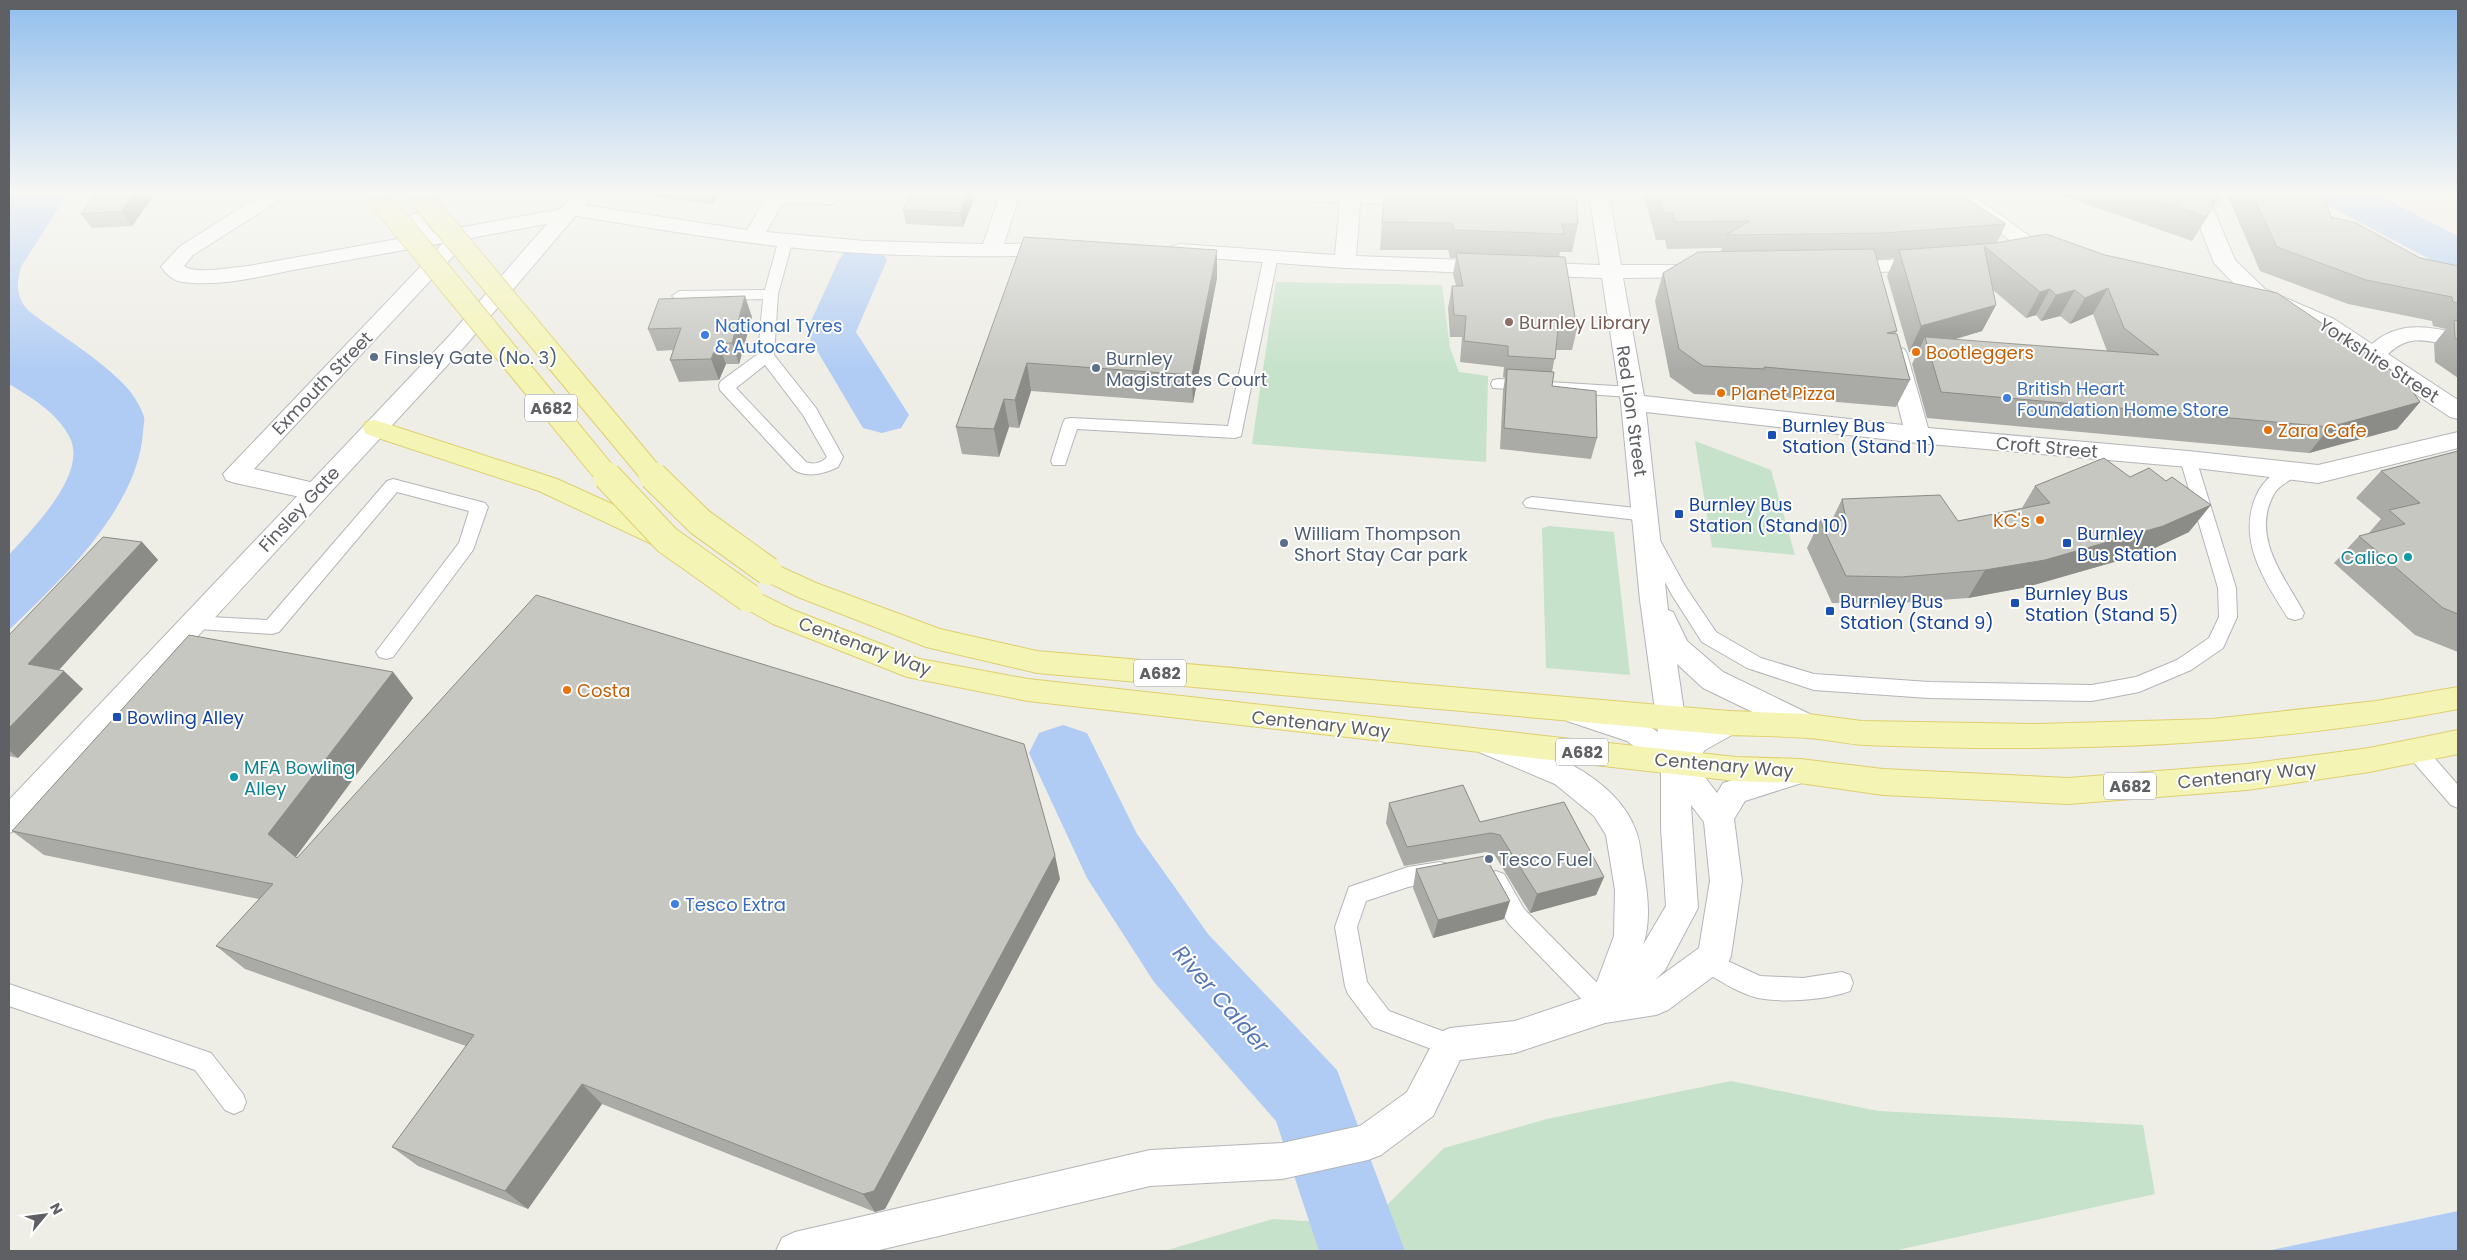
<svg xmlns="http://www.w3.org/2000/svg" width="2467" height="1260" viewBox="0 0 2467 1260" font-family="Poppins,sans-serif">
	<style>
		.medical { fill: #f8e9e5 }
		.green { fill: #c6e2ca }
		.water { fill: #b0ccf4 }
		.lines { fill: none; stroke-linecap: round; stroke-linejoin: round }
		.river { fill: #b0ccf4; fill-rule: evenodd }
		.lane-casing { stroke: #b3b5b9; stroke-width: 2 }
		.street-casing { stroke: #b3b5b9; stroke-width: 2 }
		.secondary-casing { stroke: #b5b7bb; stroke-width: 2 }
		.primary-casing { stroke: #dfd06e; stroke-width: 2 }
		.lane { fill: #fff; fill-rule: evenodd }
		.street { fill: #fff; fill-rule: evenodd }
		.secondary { fill: #fff; fill-rule: evenodd }
		.primary { fill: #f4f4b5; fill-rule: evenodd }
		.primary-bridge-far1-casing { stroke: #dfd06e; stroke-width: 24; stroke-linecap: butt }
		.primary-bridge-casing { stroke: #dfd06e; stroke-width: 30; stroke-linecap: butt }
		.primary-bridge-far1 { stroke: #f4f4b5; stroke-width: 22 }
		.primary-bridge { stroke: #f4f4b5; stroke-width: 28 }
		.wall { fill: #aaaba6; fill-rule: evenodd }
		.shaded-wall { fill: #8b8b87 }
		.building { fill: #c6c7c1; stroke: #8b8b87 }
		.education-dot { fill: #8d6e63; stroke: #fff; stroke-width: 2 }
		.shop-dot { fill: #3f7fe0; stroke: #fff; stroke-width: 2 }
		.food-dot { fill: #e8710a; stroke: #fff; stroke-width: 2 }
		.service-dot { fill: #5c6f8a; stroke: #fff; stroke-width: 2 }
		.transit-dot { fill: #1a4fb4; stroke: #fff; stroke-width: 2 }
		.culture-dot { fill: #0f9aa8; stroke: #fff; stroke-width: 2 }
		.labels { text-anchor: middle; dominant-baseline: central; stroke-width: 4; stroke-linejoin: round; paint-order: stroke }
		.shield { fill: #fff; stroke: #8e9092; stroke-width: 1 }
		.shield-label { font-size: 16px; font-weight: bold; fill: #5e6064 }
		.education-label { font-size: 18px; fill: #785e54; stroke: #fff; text-anchor: start }
		.shop-label { font-size: 18px; fill: #366cbe; stroke: #fff; text-anchor: start }
		.food-label { font-size: 18px; fill: #c56008; stroke: #fff; text-anchor: start }
		.service-label { font-size: 18px; fill: #4e5e75; stroke: #fff; text-anchor: start }
		.street-label { font-size: 18px; fill: #5e6064; stroke: #fff }
		.transit-label { font-size: 18px; fill: #164399; stroke: #fff; text-anchor: start }
		.culture-label { font-size: 18px; fill: #0d838f; stroke: #fff; text-anchor: end }
		.near-water-label { font-size: 22px; font-style: italic; fill: #5676b4; stroke: #fff }
	</style>
	<rect width="100%" height="100%" fill="#eeede6"/>
	<path class="medical" d="M2371 194H2458V242L2379 200Z"/>
	<path class="green" d="M1276 282 1442 285 1450 348 1459 372 1488 376 1486 462 1252 444Z
		M1695 441 1771 470 1795 555 1712 547Z
		M1549 526 1614 532 1630 675 1546 668 1542 528Z
		M1731 1081 1878 1111 2143 1125 2155 1194 1893 1251H1388L1377 1215 1444 1148 1547 1119Z
		M1273 1219 1338 1223 1341 1251H1164Z"/>
	<path class="water" d="M9 194H67L21 267C16 285 16 299 30 312 60 335 105 362 129 390 134 396 142 409 144 417 145 421 143 428 143 432 138 508 61 580 9 630V555C31 530 90 473 69 436 57 413 31 397 9 384Z
		M2458 1211V1251H2267Z"/>
	<g class="lines">
		<path class="river" d="M2318 194H2376L2458 236V269L2441 265 2325 204Z
			M863 246 880 250 887 260 856 332 909 415 901 428 882 433 863 428 806 332 839 260 846 250Z
			M1063 725 1087 733 1137 834 1208 934 1337 1070 1405 1251H1319L1276 1121 1154 982 1087 878 1029 753 1039 733Z"/>
		<g class="lane-casing">
			<path id="lane" d="M1354 194 1409 197 1416 201 1409 205 1351 202 1344 198 1346 195Z
				M775 196H832L839 200 832 204 770 203 768 200Z
				M414 213 419 214 436 236 438 239 436 242H426L409 220 407 217Z
				M786 235 793 239 778 294 774 355 816 408 843 457 838 467C823 474 809 478 794 470L720 390 719 385 721 381 758 354 763 299 679 301 672 296 679 291 765 290 779 239ZM765 365 803 415 827 457C822 463 813 465 806 462L736 388Z
				M1271 252 1278 256 1241 436 1235 438 1077 429 1065 465H1053L1051 461 1063 423 1065 419 1071 418 1228 426 1264 256Z
				M1499 379 1631 387 1637 388 1639 392 1637 396 1631 397 1493 388 1491 384 1493 380Z
				M2188 453 2194 455 2196 459 2236 588 2237 617 2223 648 2191 670 2139 692 2092 701 1929 698 1814 690 1747 668 1702 642 1672 595 1642 540 1645 535 1651 534 1657 535 1685 586 1716 632 1761 658 1814 674 1929 682 2092 685 2136 677 2177 660 2209 638 2219 617 2218 588 2180 459 2182 455Z
				M2291 465 2297 467 2299 471C2293 481 2279 484 2274 494 2250 537 2285 577 2304 613L2302 618 2295 620 2288 618C2264 580 2236 539 2257 494 2263 481 2277 469 2291 465Z
				M393 479 485 503 488 507 473 550 393 657 386 659 379 657 376 652 459 543 469 511 397 492 279 632 272 634 185 628 183 623 185 618 192 616 267 620 387 481Z
				M1532 497 1646 509 1652 511 1655 515 1652 519 1646 521 1526 507 1523 503 1526 499Z
				M2416 743 2423 745 2458 785V808L2451 805 2409 757 2406 751 2409 745Z
				M1440 862 1448 864 1451 871 1448 878 1408 887 1366 901 1357 927 1367 982 1389 1011 1458 1037 1462 1045 1458 1053 1450 1056 1373 1027 1348 994 1345 986 1335 927 1349 887 1408 867Z
				M1496 871 1504 874 1524 909 1613 999 1617 1007 1613 1015 1605 1018 1597 1015 1508 923 1485 881 1488 874Z
				M1706 951 1760 976 1803 978 1842 972 1850 975 1853 983 1850 991C1826 1000 1783 1003 1758 998 1737 993 1716 978 1698 968L1695 961 1698 954Z
				M9 984 211 1053 243 1094 246 1102 243 1110 234 1114 225 1110 195 1070 9 1006Z"/>
		</g>
		<g class="street-casing">
			<path id="street" d="M262 194H286L283 198 193 255 184 266C195 275 234 267 249 266L562 209 565 205 572 203 747 230 768 194H788L766 232 865 241 983 244 1000 194H1020L1004 244 1057 243 1064 245 1068 249 1064 253 1057 255C956 258 854 256 753 243 694 236 635 225 576 216L567 220 455 241 462 246 459 250 254 469 323 485 327 491 323 497 314 500 235 483 226 480 223 474 443 243C393 252 343 261 293 270 258 277 218 287 182 282 174 281 166 274 161 267L179 247Z
				M1278 194H1361L1356 256 1600 265 1589 194H1609L1621 265H1704L1712 266 1715 271 1712 276 1704 277 1623 278 1644 396 1903 425 1885 354 1888 349 1896 347 1904 349 1907 354 1928 428 2188 451 2318 465 2458 432V448L2318 483 2188 467 1918 443 1646 412 1668 610 1673 612 1687 641 1723 672 1818 718 1823 726 1818 734 1808 738 1798 734 1703 688 1677 664 1687 731 1729 711 1739 715 1744 723 1739 731 1705 750 1694 763 1717 793 1723 783 1800 759 1811 762 1815 771 1811 780 1745 801 1734 819 1742 881 1731 956 1726 967 1668 1010 1656 1015 1605 1023 1515 1053 1460 1060 1433 1116 1381 1155 1368 1160 1282 1179 1150 1186 875 1251H776L782 1238 795 1232 1150 1150 1282 1143 1360 1126 1407 1092 1438 1033 1450 1028 1515 1021 1592 995 1614 936 1615 890 1606 835 1594 816 1555 784 1479 752 1474 743 1479 734 1489 731C1541 748 1616 775 1636 831 1641 844 1641 859 1644 873 1648 895 1651 923 1643 945L1666 906 1661 828V767L1627 741 1567 721 1563 713 1567 705 1577 701 1647 725 1658 732 1640 600 1621 403 1602 278 1345 268 1180 256 1173 254 1169 250 1173 246 1180 244 1335 255 1340 203 1288 200 1281 198ZM1691 805 1704 822 1710 881 1699 948 1655 980 1665 970 1698 908Z
				M1948 194H1972L2043 246 2060 250 2064 254 2060 258 2053 260 2029 255Z
				M2187 194H2207L2235 260 2265 289 2334 319 2372 344C2398 321 2427 326 2458 333V347C2430 342 2411 332 2388 354L2458 400V419L2450 417 2318 329 2249 299 2214 263Z
				M1929 258 1937 259 1940 264 1937 269 1842 274 1834 273 1831 268 1834 263 1842 262Z"/>
		</g>
		<g class="secondary-casing">
			<path id="secondary" d="M573 194H594L466 345 20 829 9 833V800L450 335Z"/>
		</g>
		<g class="primary-casing">
			<path id="primary" d="M375 420 557 479 676 533 680 540 676 547 667 549 658 547 539 491 366 434 363 428 366 422Z
				M768 561 816 583 940 629 1037 651 1729 711 1808 714 1862 721 2037 724 2212 719 2376 701 2458 687V709C2263 747 2063 753 1864 745 1846 744 1827 739 1808 738 1782 736 1755 736 1729 735L1037 673 926 647 798 597 759 578 755 571 759 564Z
				M749 588 793 610 920 659 1028 679 1736 757 1800 759 1883 769 2068 778 2247 764 2369 748 2458 730V754L2369 772 2247 790 2068 804 1883 795 1800 783 1736 781 1028 701 907 677 773 624 739 605 736 598 739 591Z"/>
		</g>
		<use href="#lane" class="lane"/>
		<use href="#street" class="street"/>
		<use href="#secondary" class="secondary"/>
		<use href="#primary" class="primary"/>
		<g class="primary-bridge-far1-casing">
			<path id="primary-bridge-far1" d="M376 194 608 477
				M418 194 654 477"/>
		</g>
		<g class="primary-bridge-casing">
			<path id="primary-bridge" d="M607 476 667 540 749 598
				M653 476 700 522 768 571"/>
		</g>
		<use href="#primary-bridge-far1" class="primary-bridge-far1"/>
		<use href="#primary-bridge" class="primary-bridge"/>
	</g>
	<path class="wall" d="M155 194 132 226 92 228 81 214Z
		M656 194H721L713 204 657 197Z
		M976 194 963 227 906 224 903 210Z
		M1384 194 1578 224 1572 252H1560L1559 257 1577 329 1572 350H1556L1552 372V386L1597 438 1591 459 1500 449 1503 391 1505 378 1503 377 1504 367 1460 362 1462 337H1450L1448 308 1452 286H1456L1453 274 1456 258H1450L1448 250H1380Z
		M1647 194H1959L2006 224 1997 243 2420 402 2397 429 2309 453 1927 418 1912 364 1919 350 1909 352 1887 276 1895 258 1877 260 1897 331 1895 334 1910 380 1896 407 1755 395 1754 397 1694 394 1670 377 1655 301 1663 273 1721 251 1722 248 1667 249 1665 240H1656L1645 199ZM1993 290 2026 318 2036 315 2041 321 2060 316 2070 324 2093 314 2107 351 1953 340 1982 331 1996 305Z
		M2058 194H2222L2192 241Z
		M2227 194H2323L2331 217 2420 258 2458 266V378L2435 362 2434 344 2446 329 2433 326 2432 321 2348 304 2260 271Z
		M1024 237 1217 278 1193 403 1031 391 1019 428 1009 427 999 457 962 454 956 427Z
		M752 317 739 364H726L719 380 679 382 670 360 673 350 657 351 648 329Z
		M2458 451V652L2415 635 2334 563 2359 536 2368 534 2381 519 2356 498 2381 471Z
		M2035 486 2189 532 2142 554 2027 587 1968 598 1886 604 1832 603 1807 548 1820 521 1832 520 1842 499 1958 521 2022 508Z
		M142 542 158 560 59 670 83 689 18 758 9 756V635Z
		M393 672 413 698 296 857 297 858 1060 879 885 1209 875 1212 602 1104 528 1209 418 1166 392 1147 466 1046 245 969 216 946 259 899 44 855 12 831Z
		M1389 803 1480 822 1604 877 1596 895 1530 913 1494 854 1486 852 1404 866 1386 823Z
		M1416 869 1504 919 1433 938 1413 888Z"/>
	<path class="shaded-wall" d="M134 194H155L132 226 122 211Z
		M710 194H721L713 204Z
		M968 194H976L963 227 960 213Z
		M1217 250V278L1193 403 1192 375Z
		M2108 288 2093 314 2070 324 2085 298Z
		M2050 289 2036 315 2026 318 2040 292Z
		M2075 290 2060 316 2041 321 2056 295Z
		M745 296 752 317 739 364 732 343Z
		M1996 305 1982 331 1927 347 1925 337 1919 350 1909 352 1921 326Z
		M718 343 726 364 719 380 711 359Z
		M1027 363 1031 391 1019 428 1015 400Z
		M1004 399 1009 427 999 457 994 429Z
		M2420 402 2397 429 2309 453 2330 427Z
		M2211 505 2189 532 2142 554 2027 587 1968 598 1985 570Z
		M142 542 158 560 48 682 28 664Z
		M64 671 83 689 18 758 9 750V728Z
		M393 672 413 698 294 859 268 834Z
		M1055 855 1060 879 885 1209 875 1212 863 1194Z
		M1604 877 1596 895 1530 913 1537 894Z
		M1510 901 1504 919 1433 938 1438 920Z
		M582 1084 602 1104 528 1209 505 1191Z"/>
	<path class="building" d="M96 194H134L122 211 81 214Z
		M911 194H968L960 213 903 210Z
		M1385 194H1576L1578 224H1562L1564 234 1454 230 1452 223 1382 222Z
		M1658 194H1959L2006 224 1884 233 1726 235 1750 221 1675 222 1673 213H1664Z
		M2139 194H2209L2214 206 2206 217Z
		M2252 194H2323L2331 217 2356 223 2420 258 2458 266V303L2453 302 2452 297 2366 280 2277 247Z
		M2046 234 2105 255 2277 293 2403 378 2420 402 2330 427 1941 392 1925 337 2159 355 2124 328 2108 288 2085 298 2075 290 2056 295 2050 289 2040 292 1984 246 1996 305 1921 326 1899 250 1996 243Z
		M1024 237 1217 250 1192 375 1027 363 1015 400 1004 399 994 429 956 427Z
		M1874 249 1897 331 1887 333 1897 334 1910 380 1764 367 1765 369 1703 366 1679 349 1663 273 1698 252Z
		M1456 253 1565 257 1577 329H1558L1555 359 1508 356V346L1464 341 1466 316 1454 315 1452 286H1463Z
		M745 296 732 343H718L711 359 670 360 681 328 648 329 659 299Z
		M2454 320 2458 321V340L2455 338Z
		M1507 369 1554 372 1552 386 1596 391 1597 438 1504 428Z
		M2458 451V614L2443 608 2359 536 2405 524 2389 510 2420 503 2381 471Z
		M2104 458 2130 477 2149 468 2166 481 2172 477 2211 505 2163 526 2045 560 1985 570 1901 577 1846 576 1820 521 1846 520 1842 499 1940 495 1958 521 2050 503 2035 486Z
		M103 537 142 542 28 664 64 671 9 728V635Z
		M536 595 1024 744 1055 855 874 1191 863 1194 582 1084 505 1191 392 1147 474 1035 216 946 273 884 12 831 189 635 393 672 268 834 297 858Z
		M1463 785 1480 822 1564 802 1604 877 1537 894 1500 835 1491 833 1407 847 1389 803Z
		M1485 856 1510 901 1438 920 1416 869Z"/>
	<linearGradient id="sky" x2="0" y2="1"><stop stop-color="#91beed"/><stop offset="0.52" stop-color="#f7f7f4"/><stop offset="1" stop-color="#f7f7f4" stop-opacity="0"/></linearGradient>
	<rect width="2467" height="370" fill="url(#sky)"/>
	<circle class="education-dot" cx="1509" cy="322" r="5"/>
	<g class="shop-dot">
		<circle cx="705" cy="335" r="5"/>
		<circle cx="2007" cy="398" r="5"/>
		<circle cx="675" cy="904" r="5"/>
	</g>
	<g class="food-dot">
		<circle cx="1916" cy="352" r="5"/>
		<circle cx="1721" cy="393" r="5"/>
		<circle cx="2268" cy="430" r="5"/>
		<circle cx="2040" cy="520" r="5"/>
		<circle cx="567" cy="690" r="5"/>
	</g>
	<g class="service-dot">
		<circle cx="374" cy="357" r="5"/>
		<circle cx="1096" cy="368" r="5"/>
		<circle cx="1284" cy="543" r="5"/>
		<circle cx="1489" cy="859" r="5"/>
	</g>
	<g class="transit-dot">
		<rect x="1767" y="430" width="10" height="10" rx="2.5"/>
		<rect x="1674" y="509" width="10" height="10" rx="2.5"/>
		<rect x="2062" y="538" width="10" height="10" rx="2.5"/>
		<rect x="2010" y="598" width="10" height="10" rx="2.5"/>
		<rect x="1825" y="606" width="10" height="10" rx="2.5"/>
		<rect x="112" y="712" width="10" height="10" rx="2.5"/>
	</g>
	<g class="culture-dot">
		<circle cx="2408" cy="557" r="5"/>
		<circle cx="234" cy="777" r="5"/>
	</g>
	<g class="labels">
		<g class="shield">
			<rect x="525" y="394.5" width="52" height="27" rx="4"/>
			<rect x="1134" y="659.5" width="52" height="27" rx="4"/>
			<rect x="1556" y="738.5" width="52" height="27" rx="4"/>
			<rect x="2104" y="772.5" width="52" height="27" rx="4"/>
		</g>
		<g class="shield-label">
			<text x="551" y="408">A682</text>
			<text x="1160" y="673">A682</text>
			<text x="1582" y="752">A682</text>
			<text x="2130" y="786">A682</text>
		</g>
		<g class="education-label">
			<text x="1519" y="322">Burnley Library</text>
		</g>
		<g class="shop-label">
			<text x="715" y="325">National Tyres<tspan x="715" dy="21">&amp; Autocare</tspan></text>
			<text x="2017" y="388">British Heart<tspan x="2017" dy="21">Foundation Home Store</tspan></text>
			<text x="685" y="904">Tesco Extra</text>
		</g>
		<g class="food-label">
			<text x="1926" y="352">Bootleggers</text>
			<text x="1731" y="393">Planet Pizza</text>
			<text x="2278" y="430">Zara Cafe</text>
			<text x="2030" y="520" text-anchor="end">KC's</text>
			<text x="577" y="690">Costa</text>
		</g>
		<g class="service-label">
			<text x="384" y="357">Finsley Gate (No. 3)</text>
			<text x="1106" y="358">Burnley<tspan x="1106" dy="21">Magistrates Court</tspan></text>
			<text x="1294" y="533">William Thompson<tspan x="1294" dy="21">Short Stay Car park</tspan></text>
			<text x="1499" y="859">Tesco Fuel</text>
		</g>
		<g class="street-label">
			<text transform="translate(2379 360) rotate(33)">Yorkshire Street</text>
			<text transform="translate(322 383) rotate(-46)">Exmouth Street</text>
			<text transform="translate(1632 411) rotate(82)">Red Lion Street</text>
			<text transform="translate(2047 447) rotate(5)">Croft Street</text>
			<text transform="translate(299 509) rotate(-47)">Finsley Gate</text>
			<text transform="translate(865 646) rotate(20)">Centenary Way</text>
			<text transform="translate(1321 724) rotate(6)">Centenary Way</text>
			<text transform="translate(1724 765) rotate(5)">Centenary Way</text>
			<text transform="translate(2247 775) rotate(-6)">Centenary Way</text>
		</g>
		<g class="transit-label">
			<text x="1782" y="425">Burnley Bus<tspan x="1782" dy="21">Station (Stand 11)</tspan></text>
			<text x="1689" y="504">Burnley Bus<tspan x="1689" dy="21">Station (Stand 10)</tspan></text>
			<text x="2077" y="533">Burnley<tspan x="2077" dy="21">Bus Station</tspan></text>
			<text x="2025" y="593">Burnley Bus<tspan x="2025" dy="21">Station (Stand 5)</tspan></text>
			<text x="1840" y="601">Burnley Bus<tspan x="1840" dy="21">Station (Stand 9)</tspan></text>
			<text x="127" y="717">Bowling Alley</text>
		</g>
		<g class="culture-label">
			<text x="2398" y="557">Calico</text>
			<text x="244" y="767" text-anchor="start">MFA Bowling<tspan x="244" dy="21">Alley</tspan></text>
		</g>
		<g class="near-water-label">
			<text transform="translate(1221 999) rotate(49)">River Calder</text>
		</g>
	</g>
	<rect width="2467" height="1260" fill="none" stroke="#5e6064" stroke-width="20"/>
	<g transform="translate(45 1215) rotate(61)" stroke="#ffffff" stroke-width="4" paint-order="stroke">
	<path d="M0-4L9 19L0 12L-9 19Z" fill="#5e6064"/>
	<text y="-8" font-size="14" font-weight="bold" text-anchor="middle" fill="#5e6064">N</text>
	</g>
</svg>
